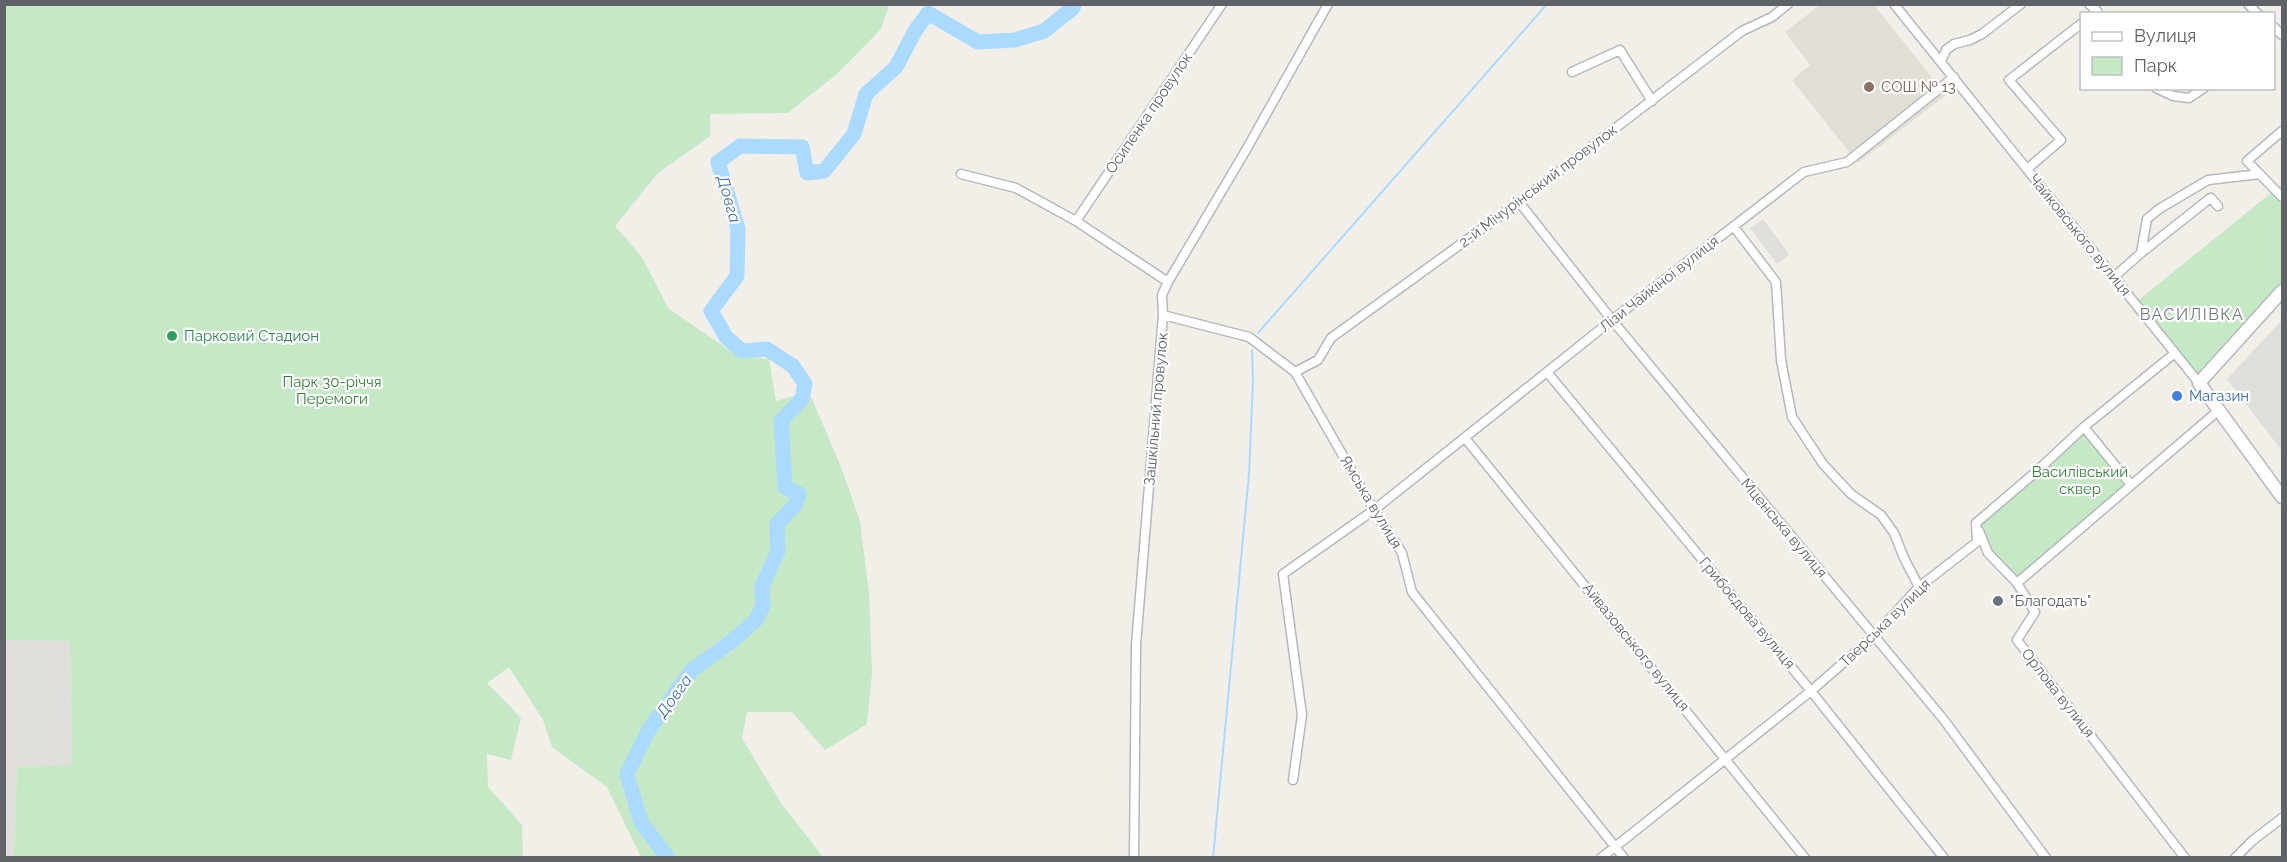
<svg xmlns="http://www.w3.org/2000/svg" width="2287" height="862" viewBox="0 0 2287 862" font-family="Raleway,sans-serif">
	<style>
		.industrial { fill: #e0deda }
		.education { fill: #e1ded6 }
		.green { fill: #c5e8c5 }
		.lines { fill: none; stroke-linecap: round; stroke-linejoin: round }
		.stream { stroke: #aadaff; stroke-width: 2 }
		.river { stroke: #aadaff; stroke-width: 15 }
		.street-casing { stroke: #b5b8bc; stroke-width: 11 }
		.secondary-casing { stroke: #b6babf; stroke-width: 15 }
		.street { stroke: #fff; stroke-width: 8 }
		.secondary { stroke: #fff; stroke-width: 12 }
		.education-dot { fill: #8d6e63; stroke: #fff; stroke-width: 2 }
		.leisure-dot { fill: #2e9e5b; stroke: #fff; stroke-width: 2 }
		.shop-dot { fill: #3f7fe0; stroke: #fff; stroke-width: 2 }
		.worship-dot { fill: #6b7280; stroke: #fff; stroke-width: 2 }
		.labels { text-anchor: middle; dominant-baseline: central; stroke-width: 4.5; stroke-linejoin: round; paint-order: stroke }
		.education-label { font-size: 15px; fill: #785e54; stroke: #fff; text-anchor: start }
		.street-label { font-size: 15px; fill: #5f6368; stroke: #fff }
		.leisure-label { font-size: 15px; fill: #27864d; stroke: #fff; text-anchor: start }
		.park-label { font-size: 15px; fill: #348238; stroke: #fff }
		.shop-label { font-size: 15px; fill: #366cbe; stroke: #fff; text-anchor: start }
		.worship-label { font-size: 15px; fill: #5b616d; stroke: #fff; text-anchor: start }
		.water-label { font-size: 16px; font-style: italic; fill: #4174aa; stroke: #fff }
		.neighbourhood-label { font-size: 16px; letter-spacing: 1.5px; fill: #70757a; stroke: #fff }
	</style>
	<rect width="100%" height="100%" fill="#f1efe8"/>
	<path class="industrial" d="M1763 219 1789 254 1777 264 1750 228Z
		M2282 320V451L2227 379Z
		M5 640 70 641 72 765 17 767 14 857 5 858Z"/>
	<path class="education" d="M1820 5H1874L1946 95 1858 163 1792 80 1810 65 1785 32Z"/>
	<path class="green" d="M5 4 889 5 881 29 837 74 788 113 710 114V136L658 173 615 226 642 257 668 308 736 355 769 359 776 401 809 392 841 467 860 521 869 593 872 673 867 724 825 750 792 712H747L742 738 781 803 823 857H641L607 787 552 747 543 720 509 667 487 683 521 718 511 760 487 754 488 787 522 825 523 857H14L17 767 72 765 70 641 5 640Z
		M2282 184V287L2199 383 2135 303Z
		M2084 427 2131 485 2017 583 1988 553 1976 523Z"/>
	<g class="lines">
		<path class="stream" d="M1258 333 1547 4
			M1213 858 1249 474 1253 381 1252 350"/>
		<path class="river" d="M668 858 641 822 627 774 648 731 692 670 732 641 756 620 763 605 762 586 778 551 777 524 795 505 799 494 785 487 781 421 802 399 805 384 793 366 767 349 742 351 726 337 711 311 737 276 738 229 718 162 740 146 802 147 807 173 824 171 854 134 866 94 896 67 915 31 928 13 978 42 1015 40 1044 31 1073 8 1074 4"/>
		<g class="street-casing">
			<path id="street" d="M1894 4 2199 383
				M2089 4 2097 11
				M2248 4 2258 14
				M2274 27 2282 35
				M1941 62 1946 50 1954 44 1970 40 1982 34 2021 4
				M1572 72 1620 50 1652 101
				M2156 88 2173 96 2189 98 2204 88
				M2282 131 2247 161 2282 197
				M2027 169 2061 140 2009 80 2082 23
				M961 174 1016 188 1076 221 1168 282
				M1519 202 1612 320 1944 720 2046 858
				M1076 221 1222 4
				M1734 227 1776 282 1781 360 1792 417 1823 464 1851 494 1881 515 1894 533 1904 558 1919 587
				M2141 253 2147 219 2159 209 2208 180 2260 174
				M2114 277 2141 253 2209 199 2211 198 2218 206
				M1163 315 1249 337 1295 372 1374 510 1402 553 1412 592 1624 858
				M1295 372 1318 360 1331 338 1519 202 1742 31 1772 17 1788 4
				M1547 372 1811 691 1944 858
				M2084 427 2131 485
				M1465 438 1805 858
				M1979 531 1988 553 2017 583 2035 612 2017 640 2185 858
				M2017 583 2219 410
				M1293 780 1302 715 1283 574 1374 510 1612 320 1804 172 1847 162 1954 77
				M1134 858 1136 645 1163 315 1162 295 1168 282 1246 150 1328 4
				M1601 858 1811 691 1874 636 1919 587 1977 542 1976 523 2037 471 2084 427 2175 353
				M2235 858 2252 841 2282 818"/>
		</g>
		<g class="secondary-casing">
			<path id="secondary" d="M2282 291 2199 383 2282 497"/>
		</g>
		<use href="#street" class="street"/>
		<use href="#secondary" class="secondary"/>
	</g>
	<circle class="education-dot" cx="1869" cy="87" r="6"/>
	<circle class="leisure-dot" cx="172" cy="336" r="6"/>
	<circle class="shop-dot" cx="2177" cy="396" r="6"/>
	<circle class="worship-dot" cx="1998" cy="601" r="6"/>
	<g class="labels">
		<g class="education-label">
			<text x="1881" y="87">СОШ № 13</text>
		</g>
		<g class="street-label">
			<text transform="translate(1149 113) rotate(-56)">Осипенка провулок</text>
			<text transform="translate(1538 186) rotate(-37)">2-й Мічурінський провулок</text>
			<text transform="translate(2080 235) rotate(51)">Чайковського вулиця</text>
			<text transform="translate(1659 284) rotate(-38)">Лізи Чайкіної вулиця</text>
			<text transform="translate(1156 409) rotate(-85)">Зашкільний провулок</text>
			<text transform="translate(1371 502) rotate(59)">Ямська вулиця</text>
			<text transform="translate(1784 528) rotate(50)">Мценська вулиця</text>
			<text transform="translate(1747 613) rotate(50)">Грибоєдова вулиця</text>
			<text transform="translate(1885 623) rotate(-44)">Тверська вулиця</text>
			<text transform="translate(1636 647) rotate(51)">Айвазовського вулиця</text>
			<text transform="translate(2058 693) rotate(52)">Орлова вулиця</text>
		</g>
		<g class="leisure-label">
			<text x="184" y="336">Парковий Стадион</text>
		</g>
		<g class="park-label">
			<text x="332" y="382">Парк 30-річчя<tspan x="332" dy="17">Перемоги</tspan></text>
			<text x="2080" y="472">Василівський<tspan x="2080" dy="17">сквер</tspan></text>
		</g>
		<g class="shop-label">
			<text x="2189" y="396">Магазин</text>
		</g>
		<g class="worship-label">
			<text x="2010" y="601">"Благодать"</text>
		</g>
		<g class="water-label">
			<text transform="translate(729 199) rotate(74)">Довга</text>
			<text transform="translate(674 696) rotate(-54)">Довга</text>
		</g>
		<g class="neighbourhood-label">
			<text x="2192" y="314">ВАСИЛІВКА</text>
		</g>
	</g>
	<rect width="2287" height="862" fill="none" stroke="#5f6368" stroke-width="12"/>
	<rect x="2080" y="12" width="195" height="78" fill="#ffffff" stroke="#bfc1c3" stroke-width="1.5"/>
	<rect x="2092" y="32" width="30" height="9" fill="#ffffff" stroke="#bfc1c3" stroke-width="1.5"/>
	<text x="2134" y="42" font-size="18" fill="#5f6368">Вулиця</text>
	<rect x="2092" y="57" width="30" height="18" fill="#c5e8c5" stroke="#bfc1c3" stroke-width="1.5"/>
	<text x="2134" y="72" font-size="18" fill="#5f6368">Парк</text>
</svg>
